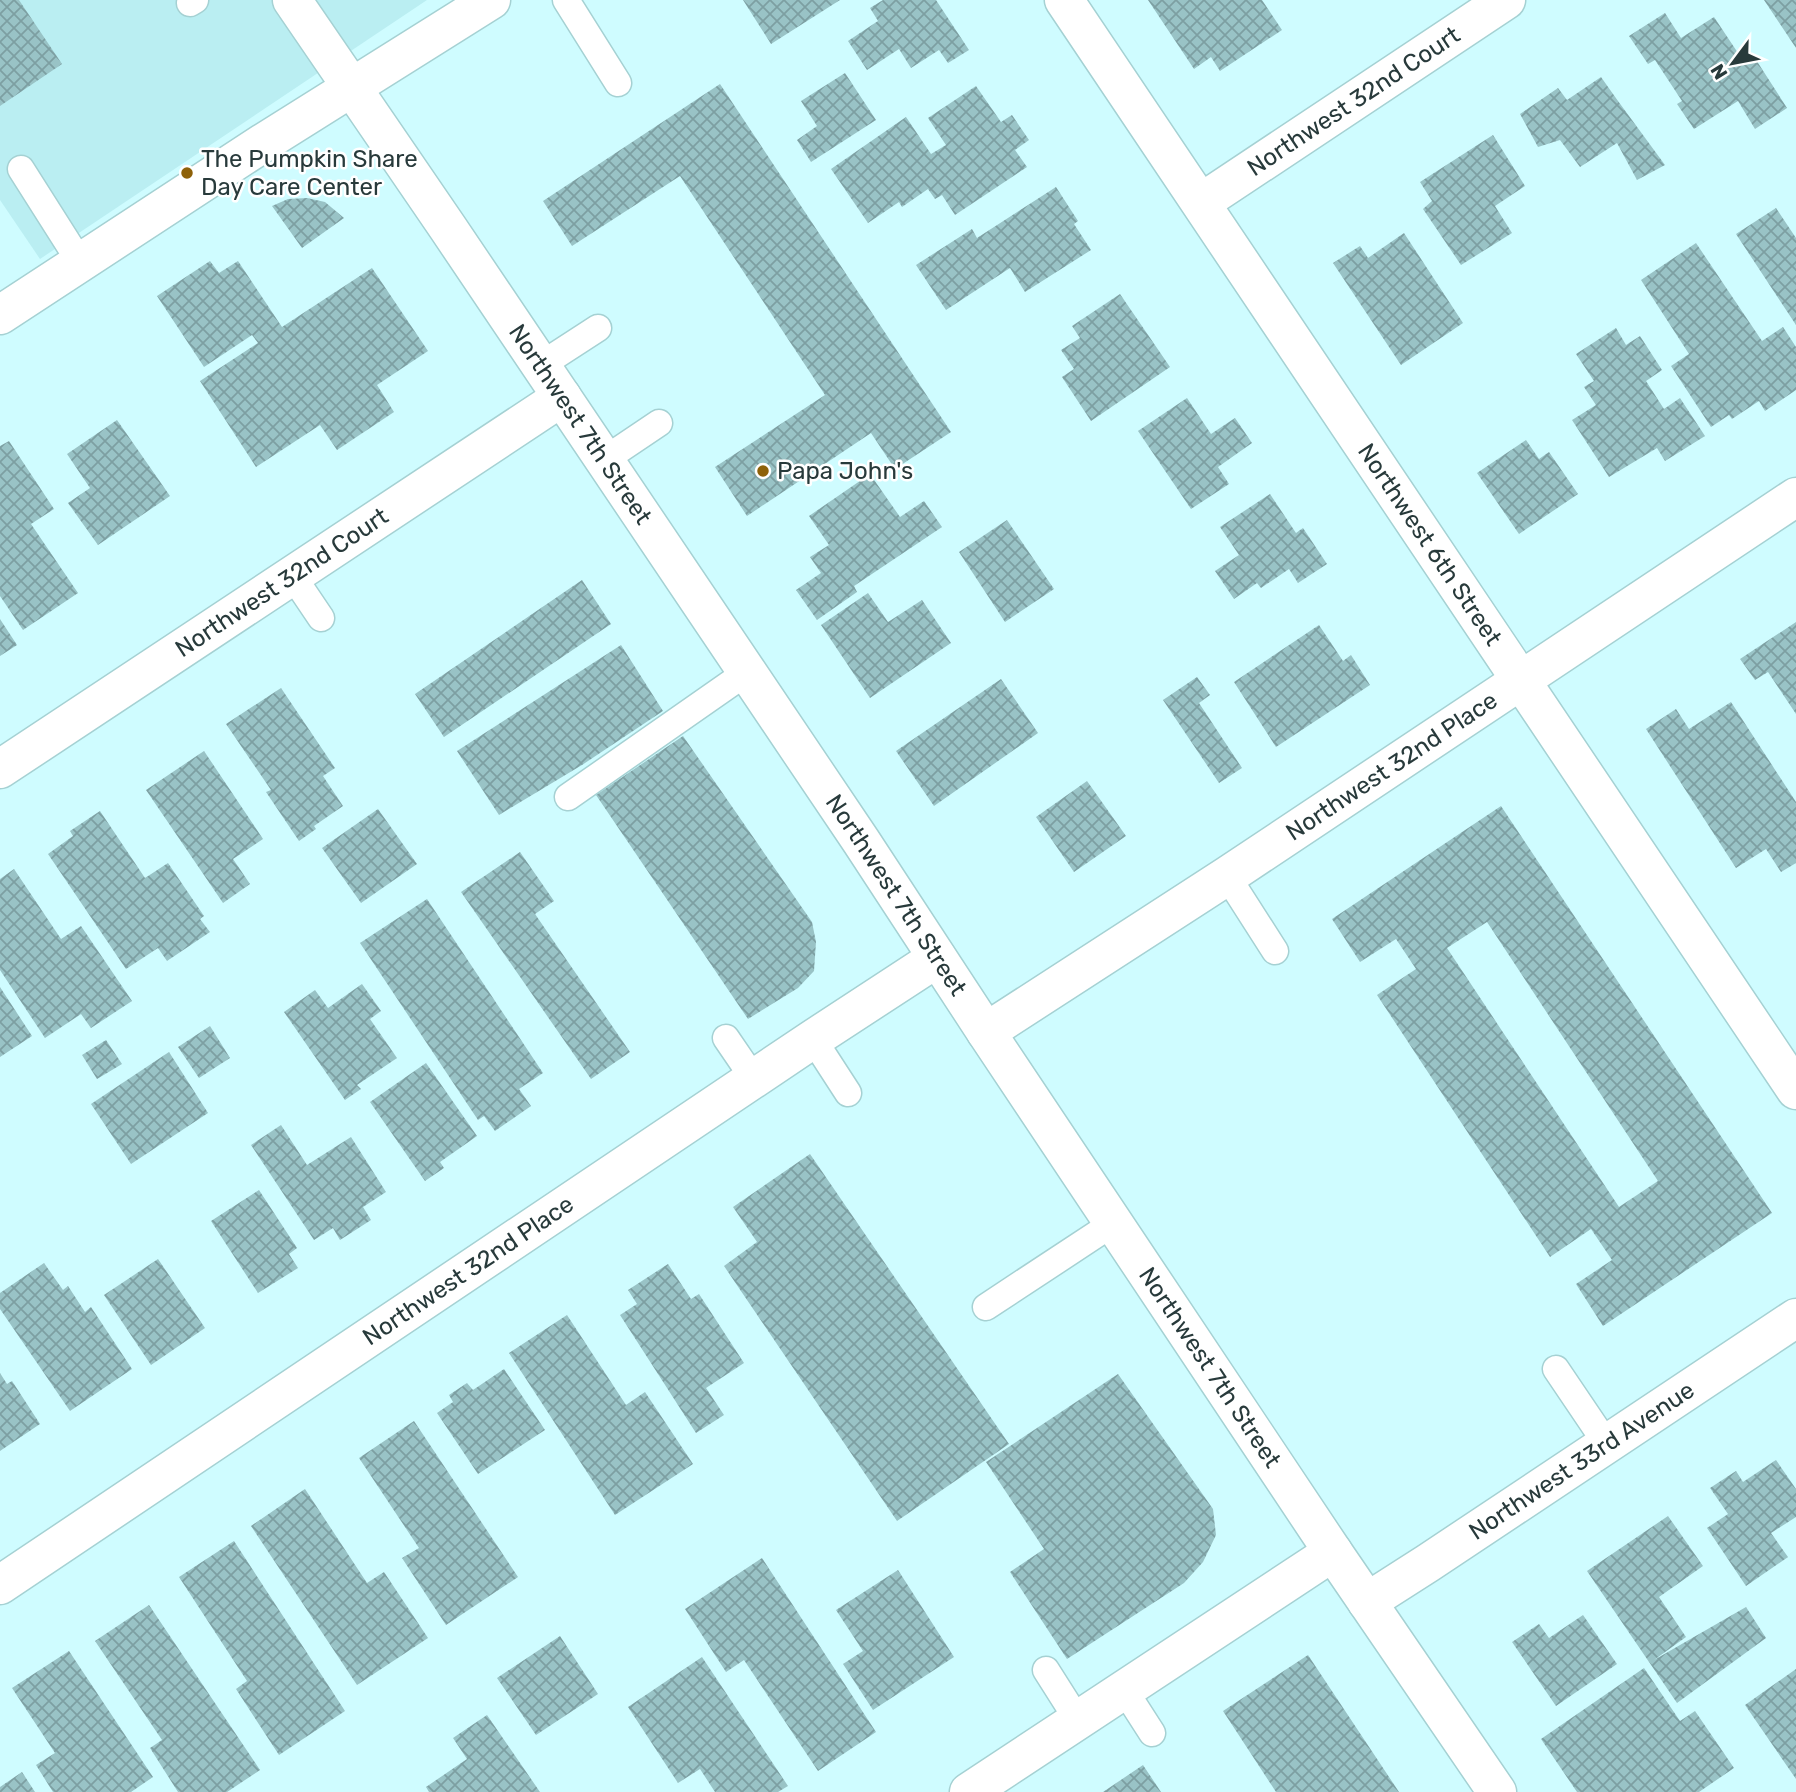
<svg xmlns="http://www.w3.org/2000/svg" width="1796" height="1792" viewBox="0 0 1796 1792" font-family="Rubik,sans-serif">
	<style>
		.built { fill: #baeef2 }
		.building { fill: url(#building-cross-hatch); fill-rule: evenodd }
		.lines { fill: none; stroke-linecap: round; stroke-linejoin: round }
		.service-casing { stroke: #a5d1d3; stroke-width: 29 }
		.minor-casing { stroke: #a5d1d3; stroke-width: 41 }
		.secondary-casing { stroke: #a5d1d3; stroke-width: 41 }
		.service { stroke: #fff; stroke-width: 26 }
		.minor { stroke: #fff; stroke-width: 38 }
		.secondary { stroke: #fff; stroke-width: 38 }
		.poi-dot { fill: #8e6109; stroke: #fff; stroke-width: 2.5 }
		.labels { text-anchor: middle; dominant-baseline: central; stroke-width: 5; stroke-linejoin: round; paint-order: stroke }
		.street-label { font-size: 24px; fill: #283a3b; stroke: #fff }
		.poi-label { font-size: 24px; fill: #283a3b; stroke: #fff; text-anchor: start }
	</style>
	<defs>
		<pattern id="building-cross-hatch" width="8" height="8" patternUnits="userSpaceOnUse" patternTransform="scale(1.75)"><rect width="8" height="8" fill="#99c3c6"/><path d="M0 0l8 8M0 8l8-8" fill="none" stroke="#7d9fa2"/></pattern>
	</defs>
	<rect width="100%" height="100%" fill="#cffcff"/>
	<path class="built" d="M0 0H427L40 259 0 200Z"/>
	<path class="building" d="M0 0H19L62 64 0 106Z
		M743 0H840L771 44Z
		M883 0H936L969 50 948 63 939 50 911 68 899 49 867 70 848 41 878 21 870 8Z
		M1148 0H1262L1282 30 1220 71 1211 57 1194 69Z
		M1764 0H1796V48Z
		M1665 13 1681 38 1714 17 1742 59 1751 52 1787 108 1755 129 1738 101 1694 129 1677 104 1682 101 1655 60 1648 64 1629 36Z
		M845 73 876 120 811 162 797 140 817 126 801 101Z
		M1601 77 1618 101 1665 165 1637 180 1617 143 1580 167 1560 140 1538 147 1520 114 1558 88 1567 100Z
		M720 84 951 432 895 469 871 433 747 516 715 467 825 395 680 176 572 246 543 201Z
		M976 86 1001 122 1012 115 1029 140 1015 150 1027 167 955 215 942 195 935 199 928 189 902 207 899 202 868 223 831 169 906 117 931 154 946 145 928 118Z
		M1493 135 1525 186 1495 206 1512 233 1461 265 1423 209 1432 201 1420 182Z
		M1056 187 1078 221 1074 224 1091 250 1025 292 1010 268 946 310 916 265 972 229 977 238Z
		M307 198 325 202 344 218 302 248 272 206 288 199Z
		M1776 208 1796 238V325L1736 234Z
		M1404 233 1463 323 1401 365 1333 263 1360 246 1368 258Z
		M1696 243 1762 341 1783 327 1796 347V390L1765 411 1759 401 1732 419 1729 415 1711 427 1671 366 1689 354 1641 280Z
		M210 261 219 273 238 261 282 327 372 268 428 351 377 385 394 412 337 450 320 425 256 467 200 381 258 343 252 335 204 367 157 296Z
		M1120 294 1170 367 1091 421 1062 377 1074 369 1061 350 1080 338 1072 326Z
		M1616 328 1626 345 1640 336 1662 370 1646 381 1664 409 1680 398 1705 436 1665 461 1657 448 1609 477 1572 420 1596 405 1584 387 1594 381 1576 354Z
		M1187 398 1211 434 1235 418 1252 443 1218 467 1229 484 1191 509 1138 431Z
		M117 420 170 496 98 545 68 503 90 488 67 454Z
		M1526 440 1539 459 1549 452 1578 494 1519 534 1477 473Z
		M9 441 54 509 31 524 78 593 23 630 0 596V446Z
		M870 474 900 517 924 501 942 527 854 586 857 592 817 620 796 590 821 573 810 557 829 545 809 516Z
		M1270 494 1296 533 1303 528 1327 564 1298 583 1289 569 1261 588 1257 583 1234 599 1215 571 1239 555 1220 527Z
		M1007 520 1054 589 1005 622 959 552Z
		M582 580 611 624 444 737 415 694Z
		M868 593 888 622 922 600 951 643 870 698 821 625Z
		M0 619 17 645 0 656Z
		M1796 622V714L1768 672 1755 680 1740 659Z
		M1319 625 1343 661 1351 655 1370 685 1276 747 1234 682Z
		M621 645 663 711 582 765 499 815 457 751Z
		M1197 677 1210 695 1199 703 1242 768 1219 783 1163 700Z
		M1001 679 1038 733 934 806 896 751Z
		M281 688 335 768 323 776 343 806 314 826 316 829 299 841 266 792 271 790 226 724Z
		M1731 702 1796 802V863L1781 872 1766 849 1736 868 1646 729 1676 709 1689 729Z
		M683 736 812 922 816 942 814 971 798 988 748 1019 596 795Z
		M204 751 263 839 233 859 250 884 223 903 146 790Z
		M1087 781 1126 836 1074 872 1036 817Z
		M1501 806 1772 1213 1603 1326 1576 1284 1612 1260 1591 1229 1550 1257 1377 995 1416 969 1396 939 1360 962 1332 919ZM1487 922 1658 1181 1619 1207 1447 948Z
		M378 809 417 864 361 903 322 848Z
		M100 811 145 878 168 863 204 916 200 919 210 932 167 961 158 948 126 969 48 854 73 836 70 831Z
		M520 852 554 901 535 914 630 1052 591 1079 461 892Z
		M14 869 61 939 81 926 132 1001 91 1028 81 1014 45 1038 0 970V879Z
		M427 899 543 1073 519 1089 531 1106 495 1131 484 1116 478 1120 360 943Z
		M362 984 381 1011 370 1019 397 1058 357 1085 361 1089 345 1100 284 1012 315 990 328 1008Z
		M0 987 32 1036 0 1057Z
		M210 1026 230 1058 199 1078 178 1047Z
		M106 1040 122 1064 97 1079 82 1055Z
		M169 1052 208 1113 131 1164 91 1104Z
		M426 1063 477 1136 440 1162 444 1168 425 1181 370 1102Z
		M281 1125 307 1165 351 1137 386 1192 363 1207 371 1220 340 1240 333 1228 314 1240 251 1145Z
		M810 1154 1009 1444 897 1521 724 1266 757 1242 733 1207Z
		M259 1190 297 1248 289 1254 298 1268 258 1293 211 1221Z
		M158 1259 205 1328 151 1365 104 1295Z
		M44 1263 63 1290 68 1286 85 1312 91 1307 132 1369 70 1411 0 1309V1293Z
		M668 1264 691 1299 699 1294 744 1363 706 1388 724 1415 696 1433 620 1315 637 1304 628 1290Z
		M567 1315 626 1405 645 1392 693 1464 615 1515 509 1353Z
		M504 1369 545 1430 478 1474 437 1413 453 1402 449 1395 467 1383 473 1390Z
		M0 1373 7 1384 12 1381 40 1424 0 1451Z
		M1118 1374 1213 1509 1216 1535 1203 1562 1184 1583 1067 1659 1010 1572 1044 1549 986 1462Z
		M414 1421 518 1577 446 1625 402 1558 419 1548 359 1458Z
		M1776 1460 1796 1489V1517L1771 1533 1788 1557 1746 1586 1707 1528 1728 1514 1710 1488 1736 1471 1743 1482Z
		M305 1489 367 1583 384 1572 428 1638 357 1685 251 1526Z
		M1668 1516 1703 1566 1659 1597 1686 1637 1654 1660 1746 1607 1766 1638 1677 1703 1587 1571Z
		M234 1541 345 1711 279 1755 236 1689 247 1681 179 1577Z
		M762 1558 876 1732 818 1771 744 1660 726 1672 685 1609Z
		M898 1570 954 1657 873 1710 843 1664 863 1651 836 1610Z
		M149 1605 260 1770 227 1792H178L150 1748 162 1740 95 1641Z
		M1583 1615 1617 1664 1556 1706 1512 1642 1539 1624 1549 1638Z
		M560 1636 598 1694 536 1735 497 1678Z
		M69 1651 153 1777 131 1792H53L36 1765 55 1753 12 1688Z
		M1308 1655 1399 1792H1276L1223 1711Z
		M702 1657 788 1786 778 1792H715L700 1769 678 1783 628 1707Z
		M1644 1668 1680 1721 1695 1711 1734 1768 1699 1792H1577L1541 1739Z
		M1796 1669V1779L1745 1705Z
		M487 1715 540 1792H429L426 1787 467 1759 453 1738Z
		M1143 1765 1161 1792H1103Z
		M22 1772 35 1792H0V1787Z"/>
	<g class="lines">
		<g class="service-casing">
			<path id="service" d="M566 0 618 83
				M190 3 195 0
				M21 169 80 262
				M541 365 598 328
				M604 460 659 423
				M292 575 321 618
				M568 797 747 672
				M1227 876 1275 951
				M726 1038 754 1079
				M813 1039 848 1093
				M986 1307 1115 1222
				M1556 1369 1606 1443
				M1046 1670 1079 1722
				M1125 1691 1152 1733"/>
		</g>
		<g class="minor-casing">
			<g id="minor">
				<path id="s1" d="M1064 0 1796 1090"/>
				<path id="s2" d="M1202 202 1506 0"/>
				<path d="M0 315 263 143 491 0"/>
				<path id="s3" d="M0 769 562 397"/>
				<path id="s4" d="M986 1032 1227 876 1796 497"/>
				<path id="s5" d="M0 1585 813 1039 937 958"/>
				<path id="s6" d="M1367 1602 1428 1563 1796 1318"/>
				<path d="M969 1792 1333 1552"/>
			</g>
		</g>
		<g class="secondary-casing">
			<g id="secondary">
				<path id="s7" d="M292 0 448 228 861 841 986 1032 1333 1552 1497 1792"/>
			</g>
		</g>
		<use href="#service" class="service"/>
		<use href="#minor" class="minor"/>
		<use href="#secondary" class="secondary"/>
	</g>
	<g class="poi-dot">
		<circle cx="187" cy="173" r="7"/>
		<circle cx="763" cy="471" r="7"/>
	</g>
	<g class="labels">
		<g class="street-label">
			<text stroke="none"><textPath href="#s2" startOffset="182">Northwest 32nd Court</textPath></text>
			<text stroke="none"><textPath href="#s7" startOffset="513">Northwest 7th Street</textPath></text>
			<text stroke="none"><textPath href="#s1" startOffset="656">Northwest 6th Street</textPath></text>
			<text stroke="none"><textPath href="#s3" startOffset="338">Northwest 32nd Court</textPath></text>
			<text stroke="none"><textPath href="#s4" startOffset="485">Northwest 32nd Place</textPath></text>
			<text stroke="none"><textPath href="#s7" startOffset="1080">Northwest 7th Street</textPath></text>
			<text stroke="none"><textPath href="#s5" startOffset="564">Northwest 32nd Place</textPath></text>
			<text stroke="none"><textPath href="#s7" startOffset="1647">Northwest 7th Street</textPath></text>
			<text stroke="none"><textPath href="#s6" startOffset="257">Northwest 33rd Avenue</textPath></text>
		</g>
		<g class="poi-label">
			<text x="201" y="159">The Pumpkin Share<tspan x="201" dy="28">Day Care Center</tspan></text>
			<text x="777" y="471">Papa John's</text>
		</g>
	</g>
	<g transform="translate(1733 63) rotate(238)" stroke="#ffffff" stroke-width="5" paint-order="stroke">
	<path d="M0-5L12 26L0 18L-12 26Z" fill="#283a3b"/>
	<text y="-10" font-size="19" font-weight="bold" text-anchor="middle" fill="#283a3b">N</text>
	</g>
</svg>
